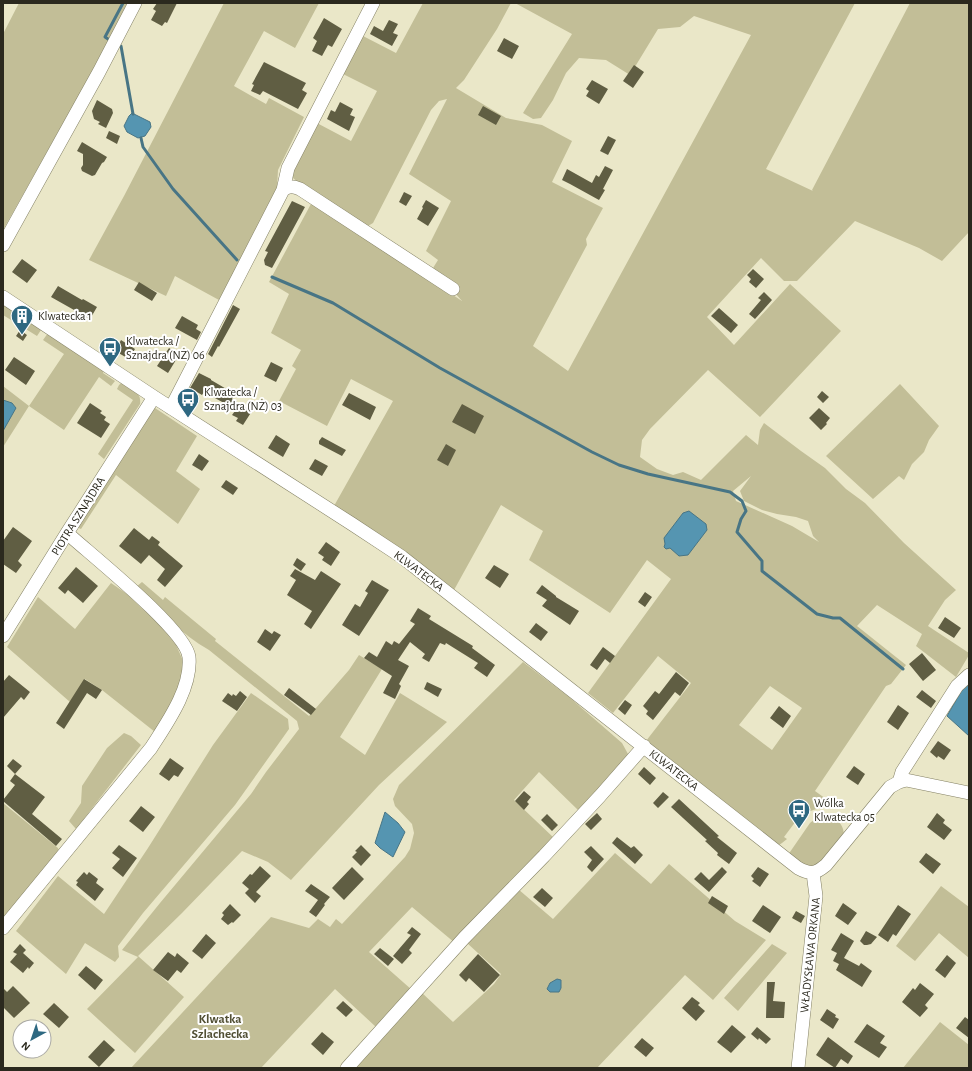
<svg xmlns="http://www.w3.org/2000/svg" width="972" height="1071" viewBox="0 0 972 1071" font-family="'Alegreya Sans',sans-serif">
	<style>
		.green { fill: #c2be97; fill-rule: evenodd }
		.water { fill: #5595b1; stroke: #487585 }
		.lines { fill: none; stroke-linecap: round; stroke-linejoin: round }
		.stream { stroke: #487585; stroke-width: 3 }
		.building { fill: #605e43 }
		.minor-casing { stroke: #848165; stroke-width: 14 }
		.minor { stroke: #fff; stroke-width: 13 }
		.labels { text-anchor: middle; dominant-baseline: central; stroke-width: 4; stroke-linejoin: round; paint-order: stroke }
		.poi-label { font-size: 12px; fill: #2b291e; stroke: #fff; text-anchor: start }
		.street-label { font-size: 12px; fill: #2b291e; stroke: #fff }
		.neighbourhood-label { font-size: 13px; font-weight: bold; fill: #525035; stroke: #fff }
	</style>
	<rect width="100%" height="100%" fill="#eae7c8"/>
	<path class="green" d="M19 3H130L124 15 3 230V34Z
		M224 3H319L295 48 264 31 234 86 266 104 269 98 304 117 278 170 277 188 273 198 219 300 175 276 166 296 89 260 124 196Z
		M423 3H511L497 29 464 80 456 88 506 118 542 125 572 141 552 182 603 208 586 239 587 245 533 346 568 371 751 35 694 16 680 27 658 29 630 75 606 60 579 58 566 73 553 100 541 118 533 119 523 113 572 34 515 3H855L766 169 813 191 812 190 910 3H969V232L942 261 919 248 855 221 797 281H784L761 258 707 317 734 345 790 284 841 331 760 417 708 370 650 429 642 440 640 457 657 469 673 475 683 472 701 480 746 435 758 445 760 430 764 423 801 451 825 468 846 489 865 503 904 543 956 590 945 600 928 626 969 653V655L956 677 916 646 922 634 877 605 857 626 906 665 891 684 886 686 815 791 833 804 831 808C821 808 813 808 804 815L802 813 784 837 787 839 782 843 779 845 646 741 691 683 658 656 613 713 588 693 671 579 647 560 610 613 529 560 543 531 501 505 454 590 334 506 393 401 351 379 327 426 279 401 296 369 292 366 301 350 271 333 289 294 269 282 312 202 462 301 433 268 438 260 426 251 451 201 409 174 447 99 439 101 431 110 373 223 368 226 363 224 300 184 293 178 291 172 315 122 351 141 377 91 341 73 363 36 396 53ZM751 476 740 491 744 501 762 510 777 514 796 517 808 521 813 536 819 542 792 526 736 501 733 491ZM770 686 802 708 772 750 739 725Z
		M3 304 41 330 37 336 3 315Z
		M48 333 105 369 103 373 115 381 111 386 99 377 64 430 29 406 3 447V386L29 406 64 354 43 340Z
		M122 382C131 388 142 392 140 404L104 459 98 454 133 400 117 389 119 385Z
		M900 384 939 426 929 440 924 452 912 464 904 480 899 476 873 499 826 456Z
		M152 406 197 436 176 471 200 489 178 524 116 475 81 529 76 527Z
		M142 582 163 600 165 597 216 639 215 641 309 716 349 670 359 655 382 669 340 737 365 755 400 693 447 722 379 785 291 880 268 862 242 851 182 913 138 956 184 997 135 1053 87 1009 138 957 122 950 160 903 251 794 266 772 299 729 297 721 209 650C181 634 159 610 136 587Z
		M111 583 127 594 160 626 176 645 185 665 184 683 155 732 102 690 85 679 70 702 7 647 38 597 75 629Z
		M523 662 569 697 622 743 628 754 627 761 578 810 539 772 514 800 554 838 455 943 412 907 369 952 412 990 376 1027 335 989 261 1068H131L271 917 309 928 318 919 330 927 336 919 342 924 405 857 410 849 414 833 412 824 395 806 393 799 399 785Z
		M251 693 288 719 289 729 235 805 143 913 118 946 119 957 115 962 85 943 66 974 16 931 58 876 104 914 148 848 213 745Z
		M124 733 131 736 141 745 76 829 69 821 81 803 82 786 107 748Z
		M3 803 58 848 60 854 3 921Z
		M822 817C835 817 844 822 844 836 836 845 819 871 805 866 801 865 794 857 790 854V852L810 823 815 819Z
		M615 853 651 884 669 864 735 921 766 940 713 1000 685 975 597 1068H353L421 992 453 1022 494 984 501 974 467 943 518 889 553 919Z
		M941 886 969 907V958L939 933 915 961 896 946Z
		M772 944 787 953 738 1011 724 998Z
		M940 1022 969 1045V1066L967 1068H903Z"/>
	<path class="water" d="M132 113 150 122 151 127 145 136 138 138 127 132 124 126 129 116Z
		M3 400 12 403 16 408 3 431Z
		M689 511 706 524 707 530 688 555 679 556 670 548 666 549 664 547 665 544 664 538 683 513Z
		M969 684V736L947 716 962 690Z
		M385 812 398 823 405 832 393 857 380 848 375 843Z
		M557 979 561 980V988L559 992H550L547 989 550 983Z"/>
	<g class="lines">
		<path class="stream" d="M111 41 105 37 123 3
			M117 44 121 46 133 114
			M141 138 143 147 173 189 237 260
			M272 277 333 303 440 368 592 452 619 465 648 474 730 492 742 501 746 511 741 519 737 532 762 561V571L817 614 833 618H840L903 669"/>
	</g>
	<path class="building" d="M157 3H177L167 23 165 22 162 26 151 20 156 11 153 9Z
		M324 18 342 29 332 47 328 45 322 56 312 51 317 41 313 38Z
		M389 20 398 24 393 33 398 35 392 46 370 34 374 26 383 31Z
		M504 38 519 46 512 59 497 51Z
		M264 62 306 83 302 90 307 93 298 109 263 91 260 95 251 91 254 85 252 84Z
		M634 65 644 72 633 88 623 81Z
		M592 80 608 89 599 104 586 96 589 91 586 89Z
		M97 100 112 109 113 113 106 128 98 124 100 122 94 119 92 111Z
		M340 102 353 109 350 115 355 117 349 131 327 119 331 110 335 112Z
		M483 106 501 116 496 125 478 115Z
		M109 131 120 136 117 144 106 138Z
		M608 136 616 140 608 155 600 151Z
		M82 142 107 157 104 162 102 163 95 175 92 176 82 171 81 168 83 165V154L77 151Z
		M605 166 613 170 603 189 605 190 599 200 570 184 562 180 567 169 592 183 596 175 599 177Z
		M404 192 412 196 406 206 399 202Z
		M426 200 439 208 428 226 417 219 423 208 422 207Z
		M292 201 305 207 272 268 265 265 264 260 268 252 265 251Z
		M22 259 37 270 27 283 12 272Z
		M753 269 764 279 756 288 749 282 751 279 747 275Z
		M139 282 157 293 152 301 134 290Z
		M58 286 82 300 83 299 97 307 90 319 51 297Z
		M764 292 772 300 755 319 749 314 761 300 758 298Z
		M233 305 240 309 219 347 218 346 212 357 208 354Z
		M719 308 738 325 731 333 711 316Z
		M182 316 198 325 196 329 201 332 197 340 175 328Z
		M20 330 27 335 23 341 16 336Z
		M121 340 135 349 129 359 115 351Z
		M169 348 179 355 168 373 157 366Z
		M14 357 35 371 26 385 5 370Z
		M271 362 283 368 276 382 264 376Z
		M199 373 211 379V380L235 394 232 399 252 411 243 425 236 421 238 418 232 415 235 411 223 405 224 403 204 392 202 395 190 388Z
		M822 391 829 397 823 403 817 397Z
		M349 393 376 407 370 420 342 405Z
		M90 403 102 411 100 413 106 417 104 420 110 424 101 438 77 423Z
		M462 404 484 416 475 434 452 422Z
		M819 408 830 418 826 423 827 424 821 430 809 418Z
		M276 435 290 444 283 457 268 448Z
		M322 437 346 450 342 456 319 444V441Z
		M446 444 456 450 448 466 437 460Z
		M199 454 209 461 202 471 192 465Z
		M315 459 328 466 322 476 309 469Z
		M226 480 238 488 233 495 221 487Z
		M13 527 32 541 18 561 22 565 16 573 3 564V541Z
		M134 528 149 540 152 536 160 542 158 545 183 566 165 587 157 580 165 569 149 555 141 564 119 546Z
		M326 542 340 552 331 566 322 560 324 557 318 553Z
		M297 558 306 564 301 571 293 565Z
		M494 565 509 574 500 588 485 578Z
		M76 567 98 586 83 603 68 590 65 594 58 588Z
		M295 569 315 580 321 571 341 584 311 629 304 624 312 611 287 595 296 580 290 576Z
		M372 580 389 590 359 636 342 625 355 604 360 607 368 593 365 591Z
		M542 585 556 596V597L579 611 570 625 542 606 547 600 536 593Z
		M645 592 652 597 645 607 638 602Z
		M418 608 431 616 429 619 473 646 472 648 495 665 487 677 474 668 478 663 446 643 445 645 440 643 429 662 422 658 425 654 410 642 398 660 409 666 399 684 401 686 395 699 383 693 392 676 364 658 369 652 377 657 386 641 392 645 394 641 399 644 415 624 410 621Z
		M945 617 961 628 954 638 938 628Z
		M536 623 548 632 541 641 529 632Z
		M265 629 272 634 274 631 281 635 270 651 257 642Z
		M603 647 615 656 610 663 605 659 597 670 590 665Z
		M922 653 936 670 923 681 909 664Z
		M676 672 689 683 680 696 675 692 653 720 646 714 648 711 643 706 655 691 659 694Z
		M9 675 30 692 24 700 21 697 3 718V682Z
		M84 679 102 690 96 699 87 693 64 729 56 723Z
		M427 682 442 689 438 697 424 689Z
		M289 688 316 709 311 715 284 695Z
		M922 690 936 701 931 708 916 697Z
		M240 691 247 697 237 711 222 701 228 693 232 696 233 694 236 696Z
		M625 700 632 705 625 715 618 709Z
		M898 705 909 713 898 730 887 722Z
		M779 706 791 716 783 728 770 718Z
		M938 741 951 750 944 760 938 756 937 758 930 752Z
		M170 758 184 768 178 777 174 775 169 781 159 774Z
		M13 759 22 766 15 774 7 766Z
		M854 766 865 774 858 785 846 777Z
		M644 767 656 778 650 785 638 774Z
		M15 774 45 797 32 814 62 839 56 846 3 801V800L15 785 10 781Z
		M524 791 531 797 527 802 529 804 524 810 515 801Z
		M663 792 669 797 658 808 653 803Z
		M679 799 719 836 717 837 737 853 729 864 717 855 718 853 705 841 707 840 671 807Z
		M141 806 155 817 143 832 129 821Z
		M597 813 602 819 591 830 585 824Z
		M937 813 945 820 943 823 952 830 944 840 927 827Z
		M547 814 558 825 552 831 541 820Z
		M617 837 631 848 634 846 643 855 635 864 612 843Z
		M119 845 137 858 123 877 112 868 120 859 112 853Z
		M361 845 371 855 361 866 352 857 357 852 355 851Z
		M591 846 604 859 592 872 587 867 592 860 584 852Z
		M926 853 941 864 933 874 919 862Z
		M260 866 271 876 256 892 261 896 255 903 245 893 249 889 242 883 250 874 252 875Z
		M352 867 364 879 344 900 332 888Z
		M722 867 727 872 709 892 694 879 701 872 709 880Z
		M758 867 769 874 760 887 752 881 754 879 751 876Z
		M84 872 87 875 89 872 98 879 96 883 104 889 95 901 76 885 78 882 76 881Z
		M311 884 330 897 324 904 325 905 316 917 309 912 318 900 305 891Z
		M542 888 553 898 545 907 533 897Z
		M712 896 728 906 724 914 708 903Z
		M843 903 857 913 848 925 835 916Z
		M230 904 241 915 233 923 232 922 228 925 221 919 224 915 222 913Z
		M763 905 781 917 770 933 752 921Z
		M898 905 911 914 896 936 893 934 888 942 878 935Z
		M796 911 805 916 801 923 792 918Z
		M412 927 421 934 409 950 412 953 402 964 393 956 411 935 407 933Z
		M866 931 877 937 871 944 867 945H864L860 941Z
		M841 933 854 941 844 958 859 966 861 963 872 971 862 987 836 970 839 964 833 961 837 953 831 950Z
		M206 934 216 943 202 959 192 951Z
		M20 944 26 950 23 953 34 963 29 969 28 967 23 973 10 962 17 954 13 952Z
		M380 948 394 959 388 966 374 954Z
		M168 952 175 957 177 953 189 963 181 973 177 970 168 981 153 970Z
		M478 954 500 975 484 992 469 978 466 982 459 975Z
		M947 955 956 963 945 978 935 970Z
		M86 966 103 980 95 990 78 975Z
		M767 982H775L773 1001 785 1002 784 1018H766Z
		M920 983 934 994 925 1005 928 1008 920 1017 902 1002 913 988 915 990Z
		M13 986 30 1003 14 1018 3 1007V988L7 992Z
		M692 997 700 1003 698 1005 705 1011 696 1021 682 1008Z
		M343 1001 353 1010 346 1017 336 1008Z
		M54 1003 69 1017 59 1028 43 1014Z
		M827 1009 836 1015 835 1017 839 1019 833 1029 820 1020Z
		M965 1017 969 1020V1038L956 1028Z
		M867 1024 885 1036 880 1043 887 1047 879 1058 854 1042Z
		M732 1025 746 1037 731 1053 717 1042Z
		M757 1027 771 1039 766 1044 759 1038 758 1040 751 1034Z
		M322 1032 334 1042 323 1055 311 1044Z
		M828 1037 853 1056 848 1064 841 1059 835 1068 816 1055Z
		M642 1038 654 1048 646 1057 634 1047Z
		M104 1040 115 1050 99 1067 88 1057Z"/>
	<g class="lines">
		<g class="minor-casing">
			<path id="minor" d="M283 190C289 186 293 186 300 189L453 289
				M3 245 99 72 135 3
				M3 297 154 397 352 524 402 557 798 868C811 875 815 874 826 865L890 787 899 782 906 780 969 793
				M171 408 283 190 288 168 373 3
				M3 636 67 533 154 397
				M899 782 902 772 957 686 969 675
				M3 928 151 748C167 723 192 688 189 657 186 630 90 554 67 533
				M347 1068 464 938 544 856 600 796 644 746
				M798 1068 816 896 813 873"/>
		</g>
		<use href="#minor" class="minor"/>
	</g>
	<defs>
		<g id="building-pin" transform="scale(1.15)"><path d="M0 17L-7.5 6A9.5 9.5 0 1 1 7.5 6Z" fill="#2e6881" stroke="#fff"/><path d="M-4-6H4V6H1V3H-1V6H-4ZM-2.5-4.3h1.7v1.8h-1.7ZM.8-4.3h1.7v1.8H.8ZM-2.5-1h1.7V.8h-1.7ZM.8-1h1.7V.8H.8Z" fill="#fff"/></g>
		<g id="bus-pin" transform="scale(1.15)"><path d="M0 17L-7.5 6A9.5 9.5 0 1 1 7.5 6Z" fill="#2e6881" stroke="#fff"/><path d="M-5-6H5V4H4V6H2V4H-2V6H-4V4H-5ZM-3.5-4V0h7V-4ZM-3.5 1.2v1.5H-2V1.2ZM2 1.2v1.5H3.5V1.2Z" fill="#fff"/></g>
	</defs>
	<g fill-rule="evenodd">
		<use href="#building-pin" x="22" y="316"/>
		<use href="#bus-pin" x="110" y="348"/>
		<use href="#bus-pin" x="188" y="399"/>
		<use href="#bus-pin" x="799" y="810"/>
	</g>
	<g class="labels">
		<g class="poi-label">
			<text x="38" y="316">Klwatecka 1</text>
			<text x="126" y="341">Klwatecka /<tspan x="126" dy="14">Sznajdra (NŻ) 06</tspan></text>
			<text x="204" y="392">Klwatecka /<tspan x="204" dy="14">Sznajdra (NŻ) 03</tspan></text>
			<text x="814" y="803">Wólka<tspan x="814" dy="14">Klwatecka 05</tspan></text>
		</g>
		<g class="street-label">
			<text transform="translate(78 516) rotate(-58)">PIOTRA SZNAJDRA</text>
			<text transform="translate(419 571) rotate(37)">KLWATECKA</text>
			<text transform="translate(674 770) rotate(38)">KLWATECKA</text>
			<text transform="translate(810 955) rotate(-84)">WŁADYSŁAWA ORKANA</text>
		</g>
		<g class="neighbourhood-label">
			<text x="220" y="1019">Klwatka<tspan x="220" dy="15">Szlachecka</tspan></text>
		</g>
	</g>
	<rect width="972" height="1071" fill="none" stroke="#2b291e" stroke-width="8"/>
	<g transform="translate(32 1039) rotate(220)"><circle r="19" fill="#ffffff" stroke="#aaa9a5"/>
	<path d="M0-3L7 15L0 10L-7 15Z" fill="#2e6881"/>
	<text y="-6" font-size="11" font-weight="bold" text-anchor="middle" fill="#2b291e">N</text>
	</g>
</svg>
